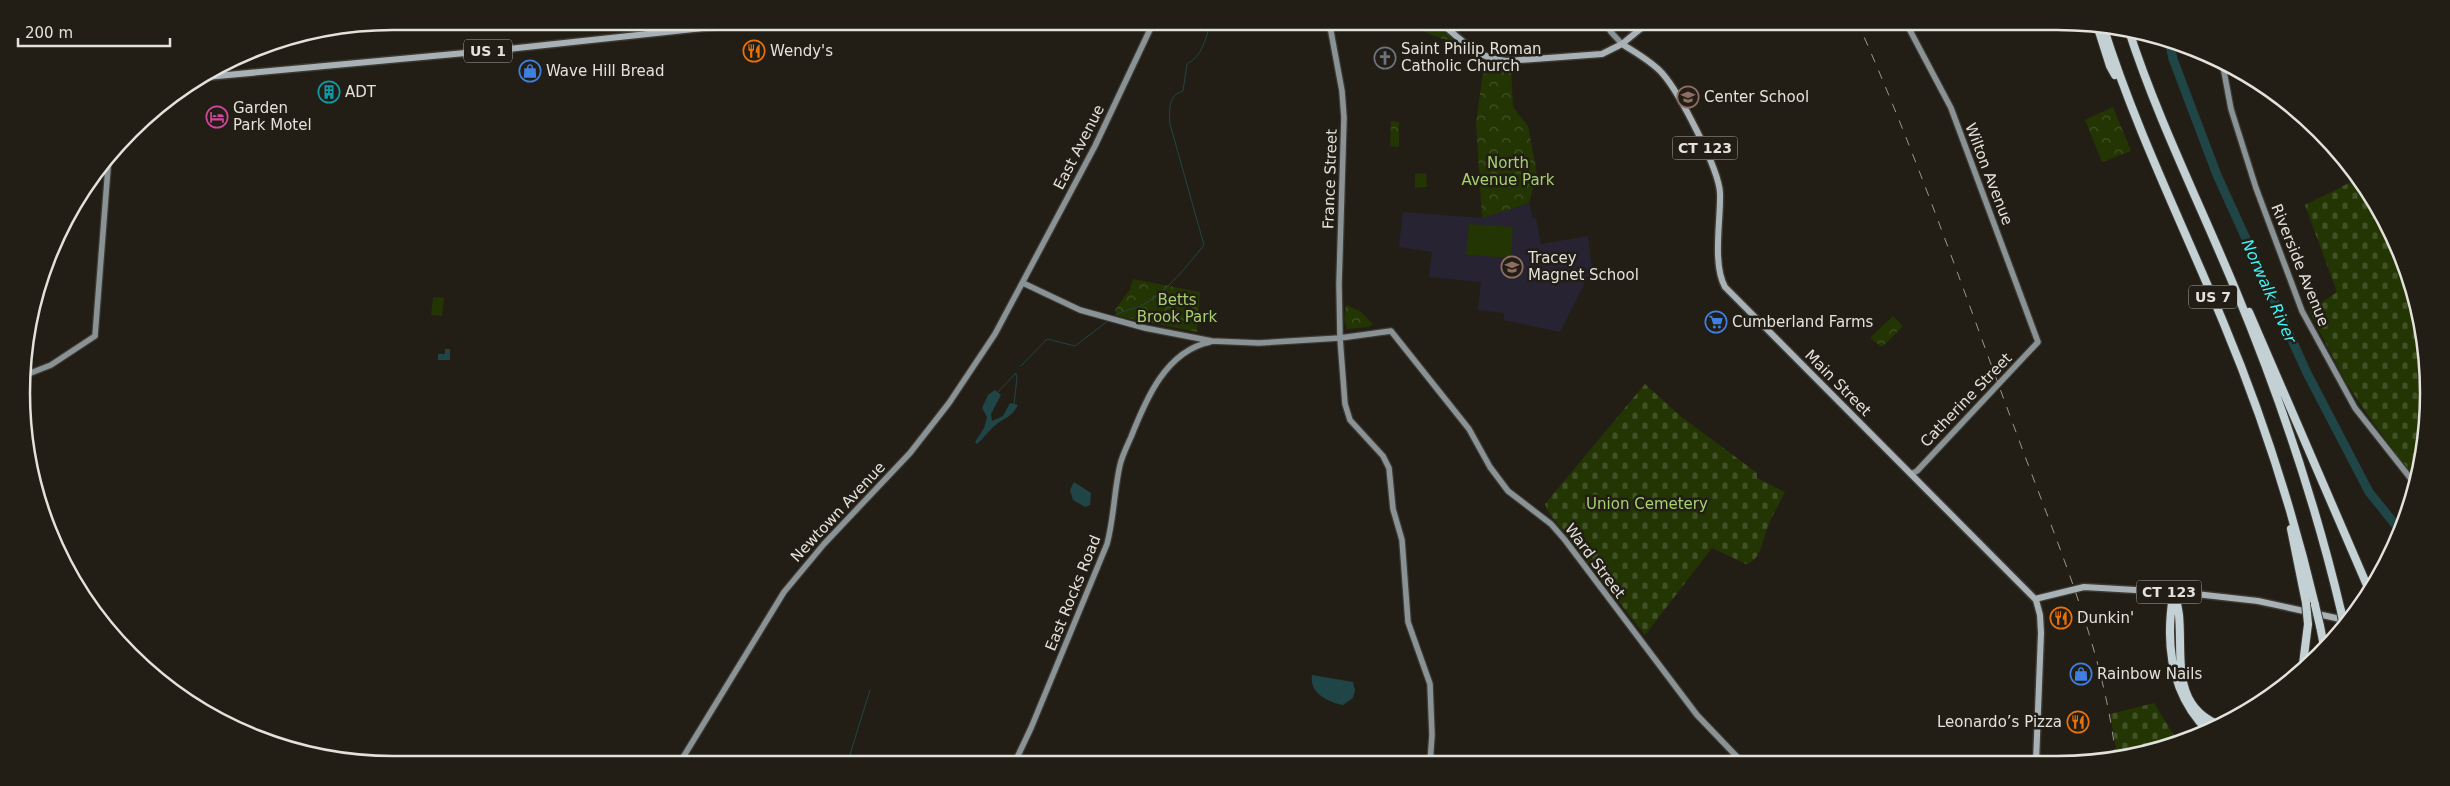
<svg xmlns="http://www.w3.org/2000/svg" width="2450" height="786" viewBox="0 0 2450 786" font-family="'DejaVu Sans',sans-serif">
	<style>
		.education { fill: #272333 }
		.cemetery { fill: url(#cemetery-stones) }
		.park { fill: url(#park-crowns) }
		.pitch { fill: #223503 }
		.water { fill: #204546 }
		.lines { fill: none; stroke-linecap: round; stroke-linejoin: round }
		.stream { stroke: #204546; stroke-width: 1 }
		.river { stroke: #204546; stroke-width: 9 }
		.secondary-casing { stroke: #3d3932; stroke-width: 8 }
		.primary-casing { stroke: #3d3932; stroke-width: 9 }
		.highway-casing { stroke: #3d3932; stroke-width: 10 }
		.secondary { stroke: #899294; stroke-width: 5.5 }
		.primary { stroke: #a8b2b6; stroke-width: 6 }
		.highway { stroke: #c3d0d4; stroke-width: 8 }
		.rail { stroke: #99968f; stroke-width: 1; stroke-dasharray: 9 9; stroke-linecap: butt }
		.highway-bridge-casing { stroke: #3d3932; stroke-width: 10; stroke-linecap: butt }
		.highway-bridge { stroke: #c3d0d4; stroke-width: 8 }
		.labels { text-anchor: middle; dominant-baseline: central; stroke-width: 5; stroke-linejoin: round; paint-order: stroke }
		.shield { fill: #221e16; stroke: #a9a6a0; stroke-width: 1 }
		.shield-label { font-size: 14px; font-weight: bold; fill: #e3e1db }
		.poi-label { font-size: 15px; fill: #e3e1db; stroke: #221e16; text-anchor: start }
		.street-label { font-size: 15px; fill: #e3e1db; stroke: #221e16 }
		.park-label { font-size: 15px; fill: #a5d26f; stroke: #221e16 }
		.water-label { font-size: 16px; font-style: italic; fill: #42f4f9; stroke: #221e16 }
		.rim { fill: none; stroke: #e3e1db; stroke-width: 2.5 }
	</style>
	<defs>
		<pattern id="cemetery-stones" width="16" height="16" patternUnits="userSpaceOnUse" patternTransform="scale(1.25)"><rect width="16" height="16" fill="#223503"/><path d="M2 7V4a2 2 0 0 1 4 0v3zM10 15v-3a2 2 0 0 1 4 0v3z" fill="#425227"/></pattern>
		<pattern id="park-crowns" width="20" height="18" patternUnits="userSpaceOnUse" patternTransform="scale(1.25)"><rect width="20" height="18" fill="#223503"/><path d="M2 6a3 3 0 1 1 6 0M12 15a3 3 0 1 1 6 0" fill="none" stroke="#425227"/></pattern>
	</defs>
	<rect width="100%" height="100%" fill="#221e16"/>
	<path class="education" d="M1529 203 1533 218H1536L1541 244 1588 236 1592 269 1560 332 1504 320V313L1478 310 1481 282 1429 277 1432 252 1399 247 1403 212 1482 218Z"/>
	<path class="cemetery" d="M2359 178 2366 187C2378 208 2391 229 2401 251 2426 312 2439 418 2416 480L2369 417 2346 382 2309 311 2337 292 2305 205Z
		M1645 384 1683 418 1757 473V478L1785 492C1779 505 1770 518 1766 532 1762 543 1760 561 1746 564L1712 548 1645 635 1549 513 1545 504Z
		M2154 703 2177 740 2118 758 2110 714Z"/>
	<path class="park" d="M1403 21H1432L1463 47 1402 23Z
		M1484 65 1511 68 1513 107 1528 126 1537 174 1529 203 1482 218 1476 122Z
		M2113 107 2131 151 2102 162 2085 120Z
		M1391 121 1399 122V147L1390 146Z
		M1133 279 1200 292 1197 332 1117 316 1115 310 1130 289Z
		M1346 305 1360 311 1373 324 1369 327 1347 329 1344 319Z
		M1893 316 1903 326 1882 347 1870 338Z"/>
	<path class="pitch" d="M1426 173 1427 187 1415 188V174Z
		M1469 224 1513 227 1511 258 1466 255Z
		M433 297 444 298 442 316 431 315Z"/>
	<path class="water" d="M445 349H450V360H438V354H445Z
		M995 390 1001 395 991 414 992 421 1003 416 1010 403 1018 405C1011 418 1007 416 997 424 991 428 984 438 977 444L975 442 984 428 987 417 982 408 988 395Z
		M1074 482 1091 493 1090 505 1085 507 1073 500 1070 490Z
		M1312 675 1353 682 1355 690 1353 698 1343 705C1328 702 1309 693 1312 675Z"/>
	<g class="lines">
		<path class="stream" d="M1114 316C1124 309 1136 310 1146 303 1169 289 1187 266 1204 245L1170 124C1169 111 1168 95 1183 91L1187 64C1203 56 1206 37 1211 21
			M1021 366 1047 339 1075 346 1109 320
			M998 392 1016 373
			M1014 404 1017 378 1016 374
			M847 764 870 690"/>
		<path class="river" d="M2169 40 2173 59 2217 175 2307 373 2369 492 2398 528"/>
		<g class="secondary-casing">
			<path id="secondary" d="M1329 21 1342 91 1344 118 1339 284 1340 338 1345 404 1350 420 1383 456 1389 468 1393 509 1402 540 1408 622 1430 684 1432 735 1430 763
				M1605 21 1611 32 1622 44
				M1905 21 1951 108 2038 342 1917 471 1911 474
				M2222 61 2231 109 2256 188 2302 311 2355 408 2415 484
				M1023 283 1080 310 1145 328 1212 341 1259 343 1340 338 1391 331 1469 429 1490 467 1508 491 1551 524 1565 540 1697 715 1742 762
				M23 376 51 365 95 336 109 155
				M679 764 784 592 824 544 910 453 949 403 995 334 1095 146 1154 21
				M1014 764 1031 728 1107 544C1114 518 1114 491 1120 465 1122 456 1127 446 1131 437 1146 399 1166 351 1210 342"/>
		</g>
		<g class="primary-casing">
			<path id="primary" d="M1439 21C1459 38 1479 60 1507 61L1602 54 1622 44 1650 21
				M1622 44C1636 53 1651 61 1662 73 1679 92 1719 169 1720 193 1721 219 1712 264 1725 287L2036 600 2040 615 2041 633 2036 762
				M206 77 498 50 769 21
				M2035 599 2084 587 2187 593 2258 601 2345 620"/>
		</g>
		<g class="highway-casing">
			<path id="highway" d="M2097 25 2110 66 2115 75
				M2103 26C2135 128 2183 225 2224 324 2262 415 2292 508 2315 605
				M2128 28C2157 118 2200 204 2236 291 2279 395 2315 501 2341 611
				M2249 312 2369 590
				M2291 529 2306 603
				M2174 592C2176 599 2178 607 2179 615 2183 656 2170 708 2222 726
				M2173 596C2165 646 2171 694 2208 731
				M2320 626 2324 646
				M2302 672 2308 624"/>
		</g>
		<use href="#secondary" class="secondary"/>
		<use href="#primary" class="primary"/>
		<use href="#highway" class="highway"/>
		<path class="rail" d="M1857 21C1917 155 1965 295 2016 432 2055 539 2103 645 2116 758"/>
		<g class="highway-bridge-casing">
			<path id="highway-bridge" d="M2306 603 2308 624
				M2315 605 2320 626
				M2341 611 2343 622"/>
		</g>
		<use href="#highway-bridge" class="highway-bridge"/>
	</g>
	<defs>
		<g id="restaurant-ring" transform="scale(1.125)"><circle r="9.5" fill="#221e16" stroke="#e8710a" stroke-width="1.5"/><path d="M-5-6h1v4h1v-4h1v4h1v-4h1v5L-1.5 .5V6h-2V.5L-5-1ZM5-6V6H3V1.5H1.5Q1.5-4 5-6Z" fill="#e8710a"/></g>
		<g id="church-ring" transform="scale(1.125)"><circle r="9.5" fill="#221e16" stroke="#6b7280" stroke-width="1.5"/><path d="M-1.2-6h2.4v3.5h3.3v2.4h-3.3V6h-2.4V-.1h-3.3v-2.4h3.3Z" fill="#6b7280"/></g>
		<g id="shop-ring" transform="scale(1.125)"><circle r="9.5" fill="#221e16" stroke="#3f7fe0" stroke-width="1.5"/><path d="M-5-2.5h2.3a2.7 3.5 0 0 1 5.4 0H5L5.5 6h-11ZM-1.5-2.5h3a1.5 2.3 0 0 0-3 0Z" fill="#3f7fe0"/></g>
		<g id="building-ring" transform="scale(1.125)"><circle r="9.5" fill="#221e16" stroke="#0f9aa8" stroke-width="1.5"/><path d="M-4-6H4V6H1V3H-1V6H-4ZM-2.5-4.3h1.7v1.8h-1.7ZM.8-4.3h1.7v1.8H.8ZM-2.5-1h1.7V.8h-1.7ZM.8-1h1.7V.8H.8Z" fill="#0f9aa8"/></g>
		<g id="school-ring" transform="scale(1.125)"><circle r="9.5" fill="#221e16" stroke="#8d6e63" stroke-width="1.5"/><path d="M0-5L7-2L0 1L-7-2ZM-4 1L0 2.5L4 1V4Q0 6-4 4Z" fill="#8d6e63"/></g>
		<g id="hotel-ring" transform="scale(1.125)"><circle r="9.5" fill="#221e16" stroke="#d1479c" stroke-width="1.5"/><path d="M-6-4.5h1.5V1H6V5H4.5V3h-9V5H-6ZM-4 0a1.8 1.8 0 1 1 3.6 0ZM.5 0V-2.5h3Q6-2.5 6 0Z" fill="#d1479c"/></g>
		<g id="supermarket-ring" transform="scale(1.125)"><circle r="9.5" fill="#221e16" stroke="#3f7fe0" stroke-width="1.5"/><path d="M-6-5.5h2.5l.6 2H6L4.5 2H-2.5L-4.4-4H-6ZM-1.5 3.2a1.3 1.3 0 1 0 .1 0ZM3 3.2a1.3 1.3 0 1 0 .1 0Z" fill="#3f7fe0"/></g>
	</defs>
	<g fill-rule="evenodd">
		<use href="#restaurant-ring" x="754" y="51"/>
		<use href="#church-ring" x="1385" y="58"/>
		<use href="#shop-ring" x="530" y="71"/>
		<use href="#building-ring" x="329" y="92"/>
		<use href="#school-ring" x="1688" y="97"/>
		<use href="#hotel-ring" x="217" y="117"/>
		<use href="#school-ring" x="1512" y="267"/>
		<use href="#supermarket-ring" x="1716" y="322"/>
		<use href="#restaurant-ring" x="2061" y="618"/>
		<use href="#shop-ring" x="2081" y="674"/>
		<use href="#restaurant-ring" x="2078" y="722"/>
	</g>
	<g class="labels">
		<g class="shield">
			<rect x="464" y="39.5" width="48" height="23" rx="4"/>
			<rect x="1672.5" y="136.5" width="65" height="23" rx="4"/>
			<rect x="2189" y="285.5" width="48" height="23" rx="4"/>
			<rect x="2136.5" y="580.5" width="65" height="23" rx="4"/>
		</g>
		<g class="shield-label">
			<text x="488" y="51">US 1</text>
			<text x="1705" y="148">CT 123</text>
			<text x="2213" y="297">US 7</text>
			<text x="2169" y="592">CT 123</text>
		</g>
		<g class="poi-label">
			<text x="1401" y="49">Saint Philip Roman<tspan x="1401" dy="17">Catholic Church</tspan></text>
			<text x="770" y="51">Wendy's</text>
			<text x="546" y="71">Wave Hill Bread</text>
			<text x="345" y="92">ADT</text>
			<text x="1704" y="97">Center School</text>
			<text x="233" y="108">Garden<tspan x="233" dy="17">Park Motel</tspan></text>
			<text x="1528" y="258">Tracey<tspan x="1528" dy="17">Magnet School</tspan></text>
			<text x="1732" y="322">Cumberland Farms</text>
			<text x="2077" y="618">Dunkin'</text>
			<text x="2097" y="674">Rainbow Nails</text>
			<text x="2062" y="722" text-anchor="end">Leonardo’s Pizza</text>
		</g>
		<g class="street-label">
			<text transform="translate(1079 147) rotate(-63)">East Avenue</text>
			<text transform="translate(1989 174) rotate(69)">Wilton Avenue</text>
			<text transform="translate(1330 179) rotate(-88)">France Street</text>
			<text transform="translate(2300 265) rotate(68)">Riverside Avenue</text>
			<text transform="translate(1838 383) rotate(45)">Main Street</text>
			<text transform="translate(1966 400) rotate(-46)">Catherine Street</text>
			<text transform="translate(838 512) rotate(-47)">Newtown Avenue</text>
			<text transform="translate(1595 561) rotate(53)">Ward Street</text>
			<text transform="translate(1073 593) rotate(-68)">East Rocks Road</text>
		</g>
		<g class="park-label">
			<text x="1508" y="163">North<tspan x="1508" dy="17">Avenue Park</tspan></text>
			<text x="1177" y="300">Betts<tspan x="1177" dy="17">Brook Park</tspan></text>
			<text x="1647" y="504">Union Cemetery</text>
		</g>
		<g class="water-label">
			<text transform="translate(2269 291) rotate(66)">Norwalk River</text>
		</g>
	</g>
	<path d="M0 0H2450V786H0ZM393 30H2057A363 363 0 0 1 2420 393V393A363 363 0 0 1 2057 756H393A363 363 0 0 1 30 393V393A363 363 0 0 1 393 30Z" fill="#221e16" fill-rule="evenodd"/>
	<path class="rim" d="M393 30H2057A363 363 0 0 1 2420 393V393A363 363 0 0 1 2057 756H393A363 363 0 0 1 30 393V393A363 363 0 0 1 393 30Z"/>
	<path d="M18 38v8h152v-8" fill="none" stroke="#e3e1db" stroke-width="2.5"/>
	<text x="25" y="38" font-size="15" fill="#e3e1db" stroke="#221e16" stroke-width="4" paint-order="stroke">200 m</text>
</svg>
